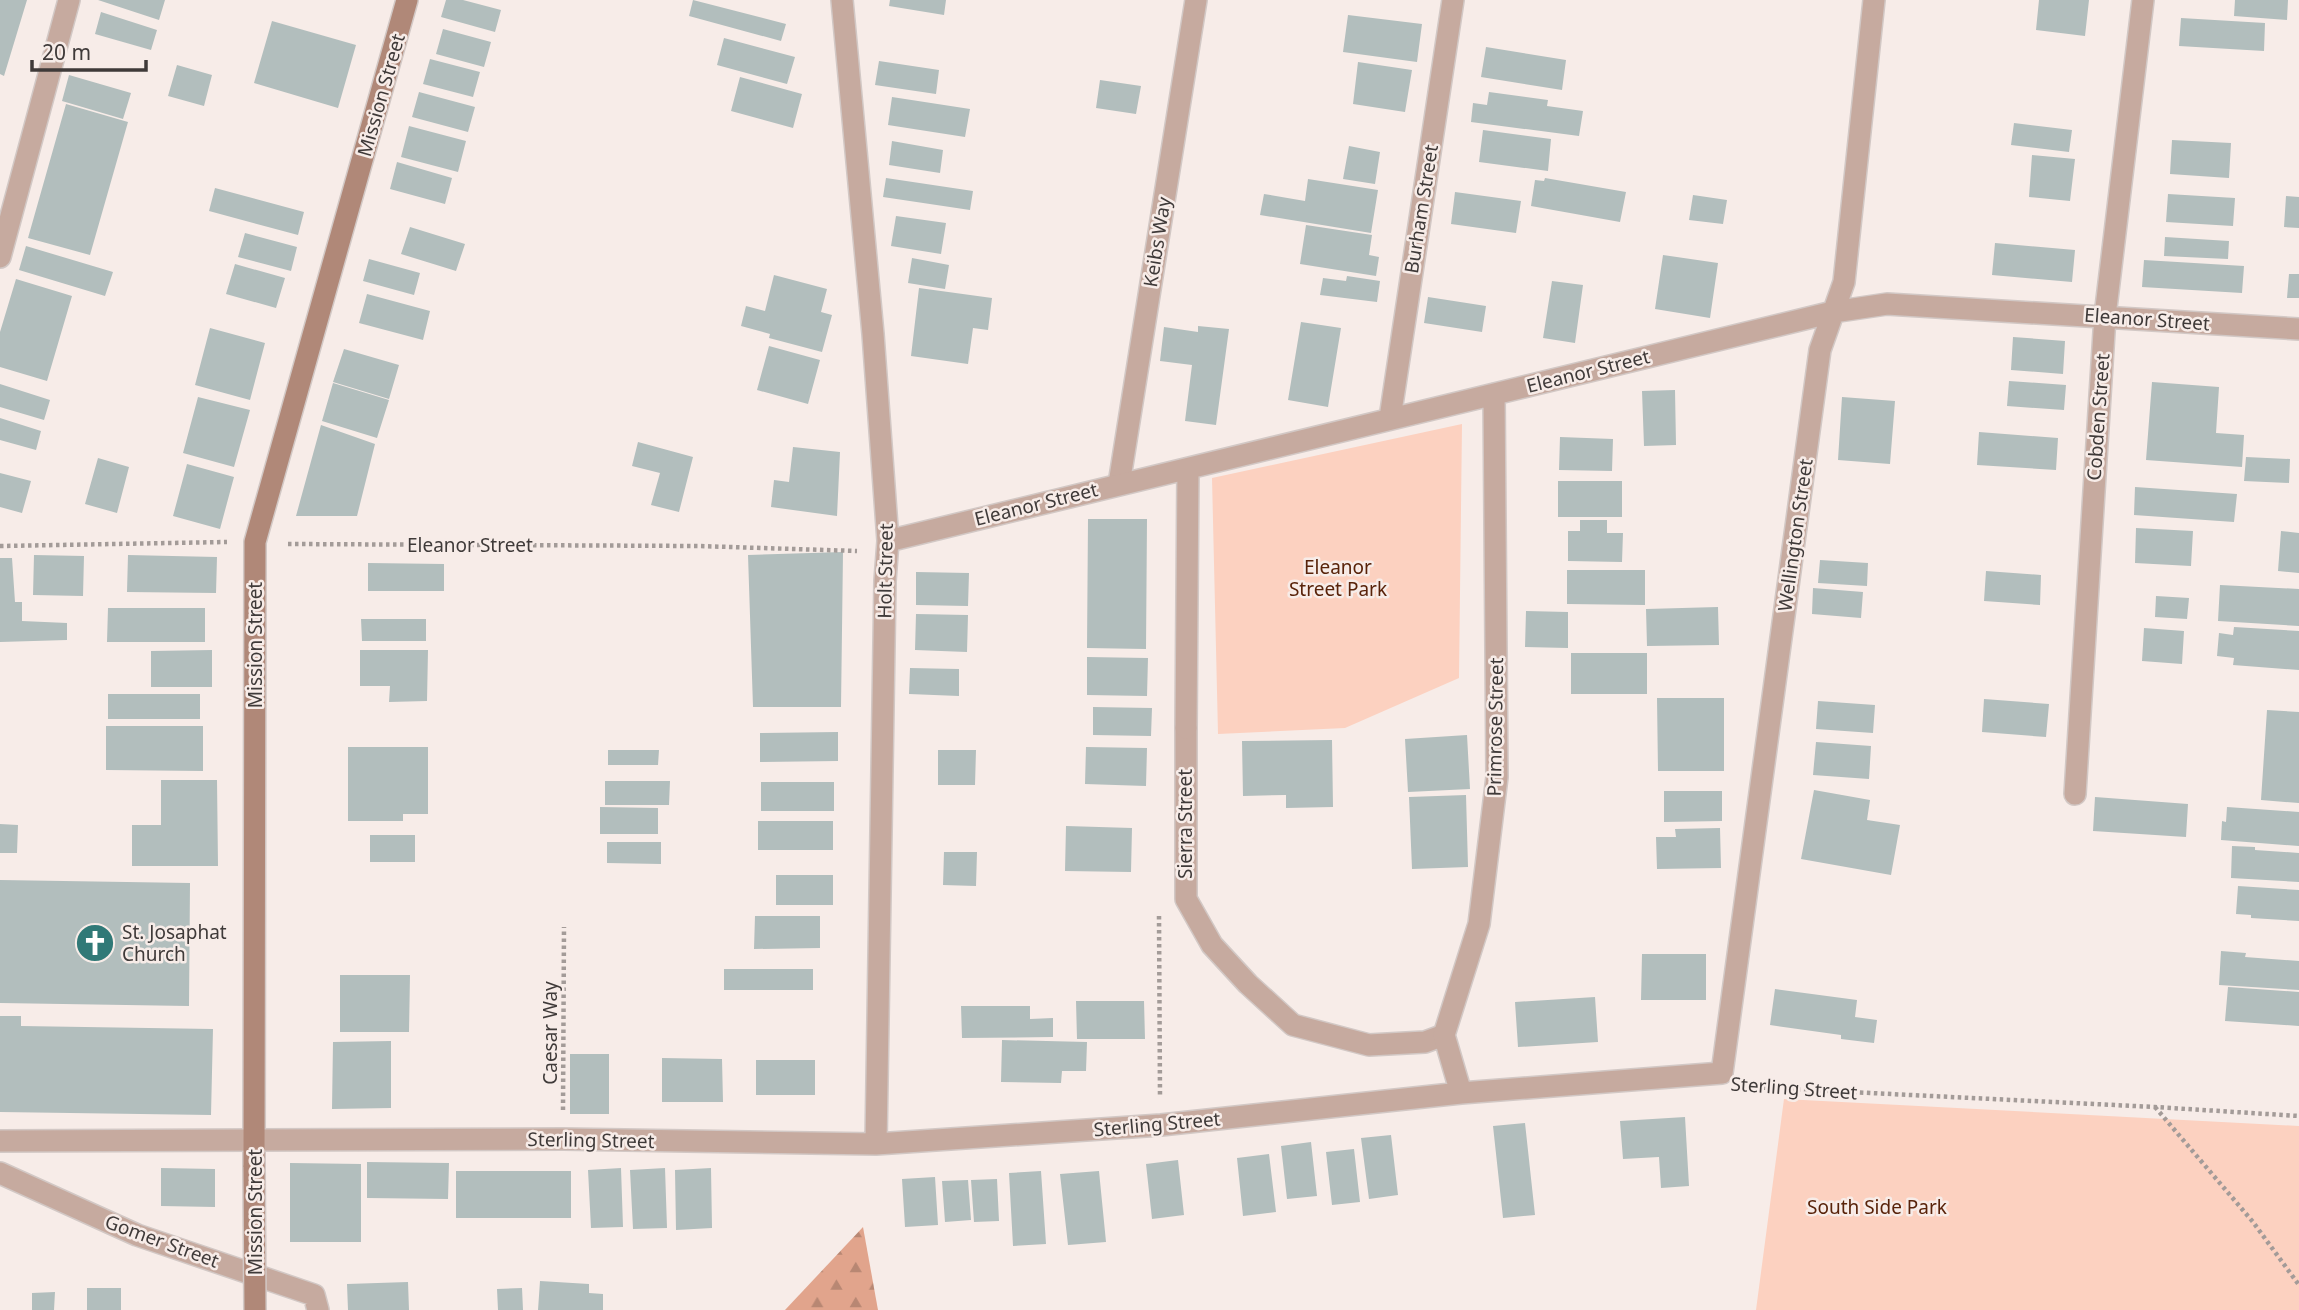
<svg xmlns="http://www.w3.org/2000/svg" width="2299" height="1310" viewBox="0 0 2299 1310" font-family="'Noto Sans',sans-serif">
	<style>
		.forest { fill: url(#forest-firs) }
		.park { fill: #fcd1c0 }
		.building { fill: #b2bebd }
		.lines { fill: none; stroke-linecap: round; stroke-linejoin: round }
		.lane-casing { stroke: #d2c8c5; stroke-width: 24 }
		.street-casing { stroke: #d2c8c5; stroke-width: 24 }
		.secondary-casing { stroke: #d2c8c5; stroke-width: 24 }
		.path { stroke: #a39b98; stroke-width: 4.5; stroke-dasharray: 3.5 3.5; stroke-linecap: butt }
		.lane { stroke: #c6aa9f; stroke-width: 21 }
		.street { stroke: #c6aa9f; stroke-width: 21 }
		.secondary { stroke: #b08878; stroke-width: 21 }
		.secondary-bridge-casing { stroke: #d2c8c5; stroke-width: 24; stroke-linecap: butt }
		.secondary-bridge { stroke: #b08878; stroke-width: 21 }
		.labels { text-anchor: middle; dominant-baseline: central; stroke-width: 5; stroke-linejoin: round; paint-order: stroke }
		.street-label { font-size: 19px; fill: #3f3a39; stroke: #f7ece8 }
		.park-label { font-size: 19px; fill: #59230a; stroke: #f7ece8 }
		.poi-label { font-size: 19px; fill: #3f3a39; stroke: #f7ece8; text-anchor: start }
	</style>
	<defs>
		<pattern id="forest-firs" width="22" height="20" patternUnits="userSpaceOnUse" patternTransform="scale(1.75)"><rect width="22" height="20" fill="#e1a48c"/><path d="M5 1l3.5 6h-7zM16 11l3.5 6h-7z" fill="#b88773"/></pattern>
	</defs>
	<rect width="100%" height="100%" fill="#f7ece8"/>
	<path class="forest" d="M863 1227 878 1310H785Z"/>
	<path class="park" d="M1462 424 1459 678 1345 728 1218 734 1212 478Z
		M1784 1099 2299 1126V1310H1756Z"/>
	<path class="building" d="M0 0H27L4 76 0 74Z
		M98 0H165L159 20Z
		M446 0H463L501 10 495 32 441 17Z
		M693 0 786 24 781 41 689 16Z
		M890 0H946L944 15 889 6Z
		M2039 0H2089L2085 36 2036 30Z
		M2235 0H2288L2287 20 2234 16Z
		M101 12 157 30 151 50 95 34Z
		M1348 15 1422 24 1417 62 1343 52Z
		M2181 18 2265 23 2264 51 2179 46Z
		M272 21 356 45 338 108 254 83Z
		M443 29 491 42 484 67 436 54Z
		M724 38 795 57 787 84 717 65Z
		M1486 47 1566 60 1562 90 1481 77Z
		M430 59 480 72 473 97 423 84Z
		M879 61 939 70 936 94 875 85Z
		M1358 62 1412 70 1405 112 1353 104Z
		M177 65 212 75 204 106 168 96Z
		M69 75 131 93 123 119 62 101Z
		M740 77 802 94 793 128 731 111Z
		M1100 80 1141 86 1136 114 1096 108Z
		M419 92 475 107 468 132 412 117Z
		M1489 92 1548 100 1547 106 1583 111 1579 136 1471 122 1473 103 1487 105Z
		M892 97 970 109 965 137 888 125Z
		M66 104 128 122 90 255 28 238Z
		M2014 123 2072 130 2069 152 2011 145Z
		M409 126 466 141 458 172 401 157Z
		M1483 130 1551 139 1548 171 1479 162Z
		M2172 140 2231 143 2229 178 2170 174Z
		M892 141 943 150 940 173 889 165Z
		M1349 146 1380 152 1375 184 1343 179Z
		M2032 155 2075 159 2070 201 2029 197Z
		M397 162 452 178 445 204 390 189Z
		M886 178 973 191 970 210 883 197Z
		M1545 178 1626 192 1620 222 1531 206 1535 180 1544 181Z
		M1308 179 1378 190 1371 233 1260 215 1264 194 1305 201Z
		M215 188 304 212 298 235 209 211Z
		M1455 192 1521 201 1516 233 1451 224Z
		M2168 194 2235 198 2233 226 2166 222Z
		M1693 195 1727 200 1723 224 1689 220Z
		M2286 196 2299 197V228L2284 227Z
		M896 216 946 223 941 254 891 246Z
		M1306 225 1372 235 1369 255 1379 257 1376 276 1300 264Z
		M410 227 465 244 456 271 401 254Z
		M245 233 297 247 291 271 238 257Z
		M2165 237 2229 241 2228 259 2164 256Z
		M1995 243 2075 250 2072 282 1992 275Z
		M26 246 113 272 105 296 19 270Z
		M1663 255 1718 263 1710 318 1655 309Z
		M912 258 949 265 945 289 908 283Z
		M369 259 420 273 414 295 363 281Z
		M2144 260 2244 266 2242 293 2142 287Z
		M235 264 285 278 276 308 226 294Z
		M2289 274H2299V298H2287Z
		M774 275 827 289 821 312 832 315 822 352 769 338 770 334 741 326 746 306 765 311Z
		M1347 276 1380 281 1377 302 1320 295 1323 278 1346 281Z
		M16 279 72 296 47 381 0 367V332Z
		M1552 281 1583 285 1575 343 1543 338Z
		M919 288 992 298 988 330 973 328 968 364 911 356Z
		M367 294 430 311 423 340 359 323Z
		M1428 297 1486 306 1482 332 1424 323Z
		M1301 322 1341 328 1328 407 1288 400Z
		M1198 326 1229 329 1216 425 1185 421 1192 365 1160 361 1164 327 1198 332Z
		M210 328 265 343 250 400 195 385Z
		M2013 337 2065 341 2063 374 2011 370Z
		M769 346 820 360 808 404 757 390Z
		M344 349 399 365 389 399 333 382Z
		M2009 381 2066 385 2064 410 2007 406Z
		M2152 382 2219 387 2216 433 2244 435 2242 467 2146 460Z
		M333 383 389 400 377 438 322 421Z
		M0 384 50 400 44 420 0 407Z
		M1675 390 1676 445 1644 446 1642 391Z
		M198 397 250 410 234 467 183 453Z
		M1842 397 1895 401 1890 464 1838 460Z
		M0 418 41 431 36 450 0 440Z
		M321 425 375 444 357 516H296Z
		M1979 432 2058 438 2056 470 1977 465Z
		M1560 437 1613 439 1612 471 1559 470Z
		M638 442 693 457 679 512 651 505 660 473 632 466Z
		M793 447 840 452 837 516 771 507 774 480 789 482Z
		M2246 457 2290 459 2289 483 2244 481Z
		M98 458 129 467 117 513 85 504Z
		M187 464 234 477 220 529 173 516Z
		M0 473 31 481 22 513 0 507Z
		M1558 481H1622V517H1558Z
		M2135 487 2237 494 2234 522 2134 515Z
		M1088 519H1147L1146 649 1087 648Z
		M1580 520H1607V533H1623L1622 562 1568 561V531H1580Z
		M2136 528 2193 531 2191 566 2135 563Z
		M2281 531 2299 533V573L2278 571Z
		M843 552 841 707H753L748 555Z
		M34 555 84 556 83 596 33 595Z
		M128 555 217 557 216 593 127 592Z
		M0 558H12L15 602H22V621L67 623V640L0 642Z
		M1820 560 1868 563 1867 586 1818 583Z
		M368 563 444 564V591H368Z
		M1567 570H1645V605L1567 604Z
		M1986 571 2041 575 2040 605 1984 601Z
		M916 572 969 573 968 606 916 605Z
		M2220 585 2299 589V626L2218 621Z
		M1813 588 1863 592 1861 618 1812 614Z
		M2156 596 2189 598 2187 619 2155 617Z
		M1718 607 1719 645 1647 646 1646 609Z
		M108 608H205V642H107Z
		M1526 611 1568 612V648L1525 647Z
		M916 614 968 615 967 652 915 650Z
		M361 619H426V641H362Z
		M2234 627 2299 631V670L2233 665 2234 658 2217 656 2219 633 2233 635Z
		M2144 628 2184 631 2182 664 2142 661Z
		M212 650V687H151V651Z
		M360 650H428L427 701 389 702 390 686H360Z
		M1571 653H1647V694H1571Z
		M1087 657 1148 658 1147 696 1087 695Z
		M910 668 959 669V696L909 694Z
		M108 694H200V719H108Z
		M1657 698H1724V771H1658Z
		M1984 699 2049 704 2046 737 1982 732Z
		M1818 701 1875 705 1873 733 1816 729Z
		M1093 707 1152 708 1151 736 1093 735Z
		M2267 710 2299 712V803L2261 800Z
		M106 726H203V771L106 770Z
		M838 732V761L760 762V733Z
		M1467 735 1470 789 1408 792 1405 739Z
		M1332 740 1333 807 1286 808V795L1243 796 1242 741Z
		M1816 742 1871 746 1869 779 1813 775Z
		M348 747H428V814H403V821H348Z
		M1086 747 1147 748 1146 786 1085 784Z
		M608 750H659L658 765H608Z
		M938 750H976L975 785H938Z
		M161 780H217L218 866H132V825H161Z
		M605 781H670L669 805H605Z
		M761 782H834V811H761Z
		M1814 790 1870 800 1867 820 1900 825 1891 875 1801 859Z
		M1664 791H1722V821L1664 822Z
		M1466 795 1468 867 1412 869 1409 797Z
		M2095 797 2188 804 2186 837 2093 831Z
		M600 807 658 808V834H600Z
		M2227 807 2299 812V846L2221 840 2222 821 2226 822Z
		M758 821H833V850H758Z
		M0 824 18 825 17 853H0Z
		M1066 826 1132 828 1131 872 1065 871Z
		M1720 828 1721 868 1657 869 1656 837H1676L1675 829Z
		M370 835H415V862H370Z
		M607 842H661V864L607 863Z
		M2232 846 2255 847V850L2299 853V882L2231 878Z
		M944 852H977L976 886 943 885Z
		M776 875H833V905H776Z
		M0 880 190 883 189 1006 0 1003Z
		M2238 886 2299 890V921L2251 918V915L2236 914Z
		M755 916H820V948L754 949Z
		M2221 951 2246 953 2245 957 2299 961V990L2219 985Z
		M1642 954H1706V1000H1641Z
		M724 969H813V990H724Z
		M340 975H410L409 1032H340Z
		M2228 987 2299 992V1026L2225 1021Z
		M1775 989 1857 1000 1855 1017 1877 1020 1874 1043 1841 1039V1035L1770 1025Z
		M1595 997 1598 1042 1518 1047 1515 1002Z
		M1076 1001H1144L1145 1039H1077Z
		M961 1006H1030V1019L1053 1018V1037L962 1038Z
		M0 1016H21V1026L213 1029 211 1115 0 1112Z
		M1002 1040 1087 1042 1086 1071H1062L1061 1083 1001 1082Z
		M391 1041V1108L332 1109 333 1042Z
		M570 1054H609V1114H570Z
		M662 1058 722 1059 723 1102H662Z
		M756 1060H815V1095H756Z
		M1685 1117 1689 1186 1661 1188 1659 1157 1623 1159 1620 1121Z
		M1525 1123 1535 1215 1503 1218 1493 1126Z
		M1391 1135 1398 1195 1369 1199 1361 1138Z
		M1311 1142 1317 1196 1287 1199 1281 1146Z
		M1354 1149 1360 1202 1332 1205 1326 1152Z
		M1269 1154 1276 1212 1243 1216 1237 1158Z
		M1178 1160 1184 1215 1152 1219 1146 1164Z
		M367 1162 449 1163 448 1199 367 1198Z
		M290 1163 361 1164V1242H290Z
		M161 1168 215 1169V1207L161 1206Z
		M621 1168 623 1227 591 1228 588 1170Z
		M665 1168 667 1228 633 1229 630 1170Z
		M711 1168 712 1228 676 1230 675 1170Z
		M456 1171H571V1218H456Z
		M1041 1171 1046 1244 1013 1246 1009 1173Z
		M1099 1171 1106 1242 1068 1245 1060 1174Z
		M935 1177 938 1225 905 1227 902 1179Z
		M997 1179 999 1221 974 1222 971 1180Z
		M968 1180 971 1220 945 1222 942 1181Z
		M540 1281 589 1284V1293L603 1294V1310H538Z
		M408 1282 409 1310H348L347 1284Z
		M87 1288H121V1310H87Z
		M522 1288 523 1310H498L497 1289Z
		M55 1292 54 1310H32V1293Z"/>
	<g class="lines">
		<g class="lane-casing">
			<path id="lane" d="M1119 484 1196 0
				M1186 728V899L1212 945 1248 984 1293 1025 1369 1045 1425 1042 1444 1035"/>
		</g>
		<g class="street-casing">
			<path id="street" d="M842 0 873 334 888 541 885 581 876 1144
				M0 257 69 0
				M1390 418 1453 0
				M888 541 1833 312 1887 304 2299 329
				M1186 728 1188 469
				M2075 794 2105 316 2143 0
				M1461 1093 1444 1035 1479 924 1497 777 1494 394
				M0 1141 563 1139 876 1144 1161 1125 1461 1093 1722 1073 1820 350 1844 282 1874 0
				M0 1173 137 1235 314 1295 318 1310"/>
		</g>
		<g class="secondary-casing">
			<path id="secondary" d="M254 1167 255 542 407 0"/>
		</g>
		<path class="path" d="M288 544 698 546 857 551
			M0 546 227 542
			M1159 916 1160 1096
			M1748 1087 2155 1107 2299 1116
			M2155 1107 2253 1222 2299 1285
			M563 1110 564 927"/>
		<use href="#lane" class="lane"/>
		<use href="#street" class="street"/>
		<use href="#secondary" class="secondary"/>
		<g class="secondary-bridge-casing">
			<path id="secondary-bridge" d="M254 1167 255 1310"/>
		</g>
		<use href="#secondary-bridge" class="secondary-bridge"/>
	</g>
	<defs>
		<g id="church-disc" transform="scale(2.0125)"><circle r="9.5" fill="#307977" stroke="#f7ece8"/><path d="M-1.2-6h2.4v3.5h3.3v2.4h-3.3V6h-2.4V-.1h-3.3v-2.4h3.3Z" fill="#fff"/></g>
	</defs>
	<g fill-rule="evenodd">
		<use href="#church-disc" x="95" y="943"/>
	</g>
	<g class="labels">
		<g class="street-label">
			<text transform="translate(381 95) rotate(-74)">Mission Street</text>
			<text transform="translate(1421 209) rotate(-81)">Burham Street</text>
			<text transform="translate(1157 242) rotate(-81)">Keibs Way</text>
			<text transform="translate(2147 319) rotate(4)">Eleanor Street</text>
			<text transform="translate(1588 371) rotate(-14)">Eleanor Street</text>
			<text transform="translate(2098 417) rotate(-86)">Cobden Street</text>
			<text transform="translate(1036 504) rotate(-14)">Eleanor Street</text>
			<text transform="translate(1795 535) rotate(-82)">Wellington Street</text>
			<text x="470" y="545">Eleanor Street</text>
			<text transform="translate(885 571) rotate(-89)">Holt Street</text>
			<text transform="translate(255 645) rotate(-90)">Mission Street</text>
			<text transform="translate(1495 727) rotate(-89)">Primrose Street</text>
			<text transform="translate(1185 824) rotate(-90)">Sierra Street</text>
			<text transform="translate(550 1033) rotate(-90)">Caesar Way</text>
			<text transform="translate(1794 1088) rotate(4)">Sterling Street</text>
			<text transform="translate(1157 1124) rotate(-5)">Sterling Street</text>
			<text transform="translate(591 1140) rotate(1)">Sterling Street</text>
			<text transform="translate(255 1212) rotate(-90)">Mission Street</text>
			<text transform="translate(162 1241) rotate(20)">Gomer Street</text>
		</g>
		<g class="park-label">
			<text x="1338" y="567">Eleanor<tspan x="1338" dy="22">Street Park</tspan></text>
			<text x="1877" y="1207">South Side Park</text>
		</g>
		<g class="poi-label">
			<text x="122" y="932">St. Josaphat<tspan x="122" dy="22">Church</tspan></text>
		</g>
	</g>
	<path d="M32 60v10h114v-10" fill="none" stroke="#3f3a39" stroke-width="3.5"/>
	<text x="42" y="60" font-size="21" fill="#3f3a39" stroke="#f7ece8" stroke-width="5" paint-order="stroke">20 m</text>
</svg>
